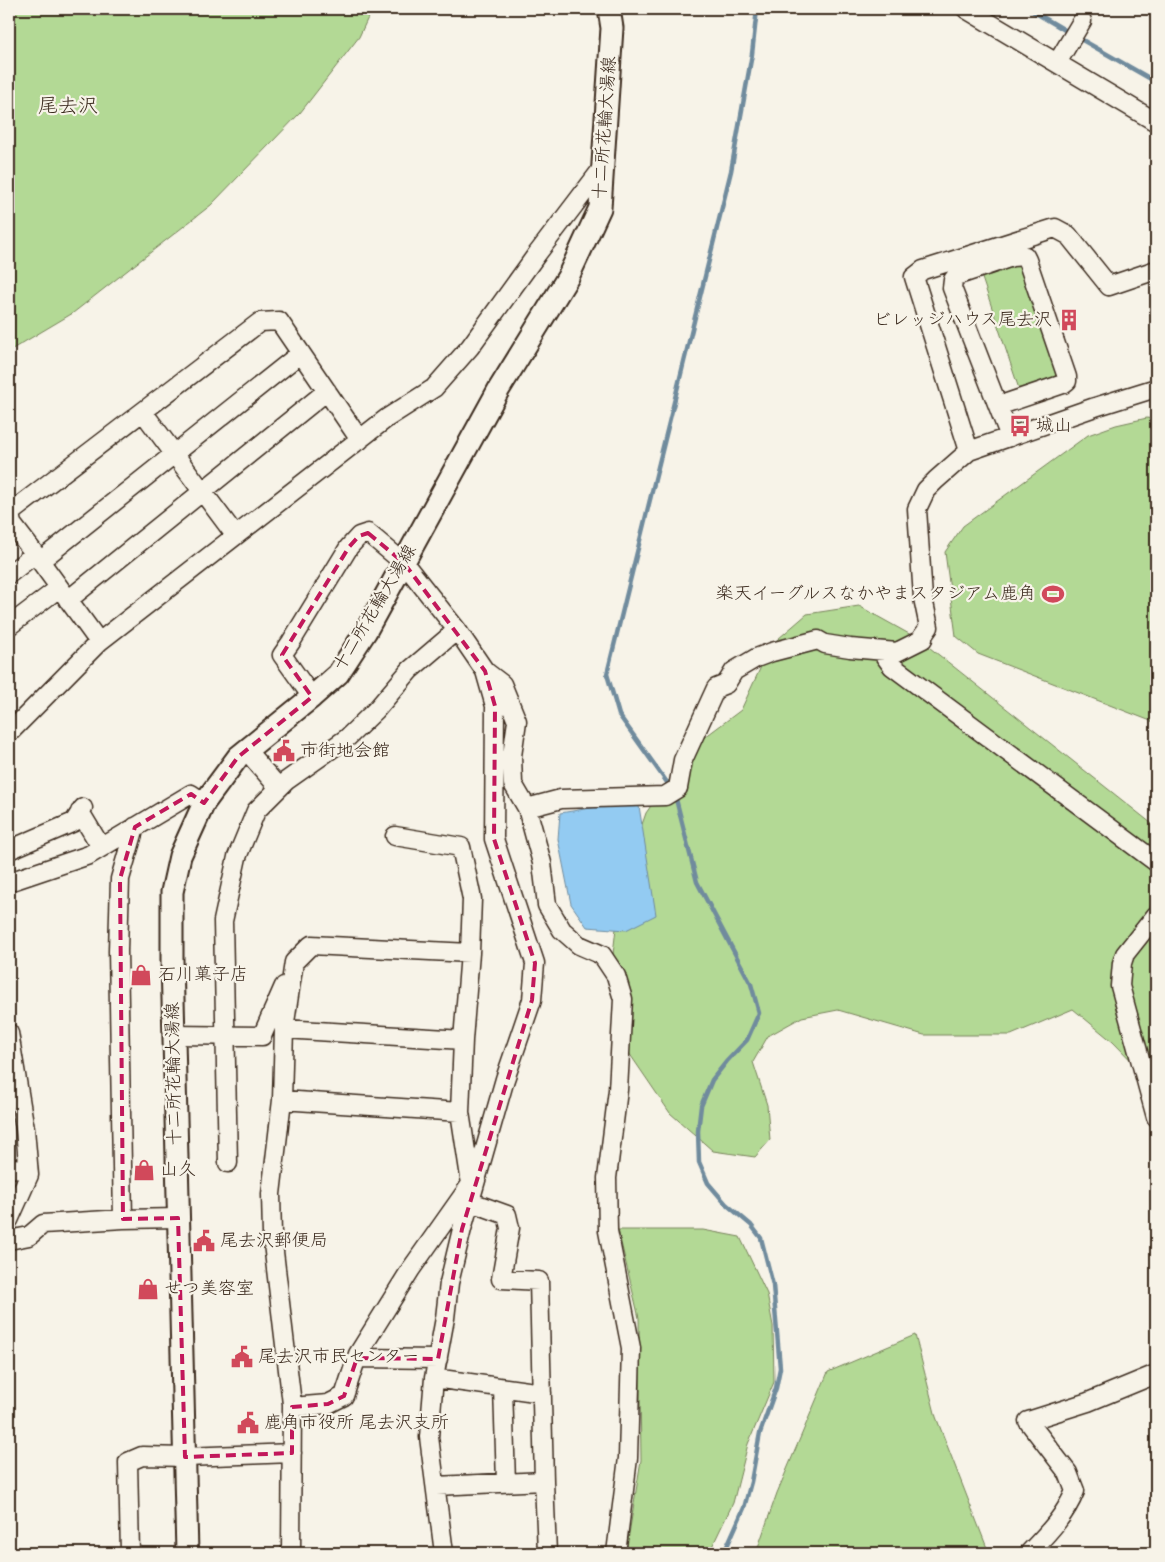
<svg xmlns="http://www.w3.org/2000/svg" width="1165" height="1562" viewBox="0 0 1165 1562" font-family="Mynerve,'Klee One',sans-serif">
	<style>
		.green { fill: #b3d995; stroke: #77825a }
		.water { fill: #93cbf2; stroke: #708b9d }
		.lines { fill: none; stroke-linecap: round; stroke-linejoin: round }
		.stream { stroke: #708b9d; stroke-width: 4.5 }
		.minor-casing { stroke: #3b2a1e; stroke-width: 21 }
		.major-casing { stroke: #3b2a1e; stroke-width: 25 }
		.minor { stroke: #f7f3e8; stroke-width: 18 }
		.major { stroke: #f7f3e8; stroke-width: 21 }
		.marked { fill: none; stroke: #c2185b; stroke-width: 4; stroke-dasharray: 10 6; stroke-linejoin: round }
		.labels { text-anchor: middle; dominant-baseline: central; stroke-width: 4.5; stroke-linejoin: round; paint-order: stroke }
		.street-label { font-size: 18px; fill: #3b2a1e; stroke: #f7f3e8 }
		.poi-label { font-size: 18px; fill: #3b2a1e; stroke: #f7f3e8; text-anchor: start }
		.quarter-label { font-size: 20px; fill: #3b2a1e; stroke: #f7f3e8 }
	</style>
	<rect width="100%" height="100%" fill="#f7f3e8"/>
	<filter id="ink" filterUnits="userSpaceOnUse"><feTurbulence type="fractalNoise" baseFrequency=".02" numOctaves="2"/><feDisplacementMap in="SourceGraphic" scale="10" xChannelSelector="R" yChannelSelector="G"/><feConvolveMatrix kernelMatrix="1 2 1 2 8 2 1 2 1" color-interpolation-filters="sRGB"/></filter>
	<g filter="url(#ink)">
		<path class="green" d="M9 9H372L359 37 300 113 211 205 73 313 9 351Z
			M1018 259 1063 376 1020 392 980 272Z
			M1147 418 1156 420V723L978 654 956 636 945 552 963 526 1088 435 1116 425Z
			M859 606 920 640 1156 827V1086L1113 1042 1073 1009 1011 1035H924L838 1010 802 1017 768 1036 753 1062 767 1105 770 1140 755 1157 713 1151 670 1113 627 1050 610 980 621 885 646 813 693 746 741 710 771 645 807 614Z
			M618 1230H703L740 1237 767 1294 773 1326 774 1382 748 1444 733 1503 709 1553H626L641 1460 639 1318Z
			M915 1335 936 1417 987 1548 994 1553H756L777 1493 828 1372Z"/>
		<path class="water" d="M639 806 656 915 626 930 587 927 571 904 558 839 560 813 597 807Z"/>
		<g class="lines">
			<path class="stream" d="M1029 9 1070 33
				M1077 37 1156 82
				M671 788 619 715 607 674 731 171 752 54 757 9
				M675 795 697 882 751 984 759 1013 747 1040 727 1061 712 1080 701 1106 698 1131 699 1162 708 1183 726 1204 751 1225 761 1238 773 1285 780 1368 776 1388 760 1433 751 1482 744 1508 724 1553"/>
			<g class="minor-casing">
				<path id="minor" d="M966 9 1156 122
					M1057 63 1082 21
					M998 406 1063 384 1067 381V377L1027 260 1025 256 1012 257 956 276 953 280 952 288 1010 437
					M143 412 235 535
					M969 451 914 277 923 270 1055 228 1068 235 1109 286 1156 270
					M35 554 12 524 10 513 260 322 279 321 360 440
					M40 561 301 353
					M9 574 35 554 99 642
					M68 600 327 391
					M9 626 59 588
					M881 651 892 666 1156 862
					M312 697 282 655 291 642 349 547 359 536 368 533 404 563 457 630 485 671 502 684 517 721 512 756 513 784 527 808 542 863 547 905 562 930 579 945 602 955 616 976 623 999 618 1090 607 1178 608 1231 631 1348 628 1458 616 1553
					M9 733 99 642 387 418 434 388 470 347 537 254 604 166
					M246 750 279 788
					M527 808 561 799 665 796 678 788 683 760 716 688 726 684 734 671 756 658 772 652 818 640 825 644 850 648 897 652 923 639 922 637 929 627 923 598 917 509 926 490 936 480 969 451 1095 407 1156 388
					M80 812 101 847
					M395 836 461 847 472 899 470 953 463 1040 460 1112 471 1184V1202L507 1215 510 1228 501 1279 539 1281 544 1481 547 1553
					M9 850 74 822 83 808
					M9 882 89 855 191 794 204 803
					M1156 915 1125 954 1122 963 1120 986 1156 1117
					M284 1029 463 1040
					M9 1033 25 1129 29 1175 9 1220
					M173 1035 262 1036 284 986
					M282 1100 460 1112
					M228 1163 223 921 237 857 256 811 286 781 347 738 376 710 410 670 457 630
					M9 1168 28 1169
					M123 1219 118 951 120 879 135 827
					M9 1240 29 1236 43 1224 123 1219 178 1218
					M357 1358 438 1359
					M434 1378 542 1393
					M503 1388 506 1483
					M292 1407 328 1404 344 1396 358 1354 411 1269 471 1184
					M436 1486 544 1481
					M130 1553 128 1462 142 1456 185 1457 292 1453
					M291 1553 292 1404 272 1235 271 1194 282 1100 284 1029 294 962 311 945 470 953
					M444 1553 429 1437 434 1378 445 1318 449 1283 462 1229 505 1079 532 1000 535 963 494 839 495 706 485 671
					M1029 1553C1047 1534 1065 1516 1075 1491L1068 1473 1028 1421 1088 1402 1156 1374"/>
			</g>
			<g class="major-casing">
				<path id="major" d="M187 1553 172 960V892L180 856 204 803 238 757 312 697 338 674 366 631 499 389 568 277 600 208 612 28 609 9"/>
			</g>
			<use href="#minor" class="minor"/>
			<use href="#major" class="major"/>
		</g>
	</g>
	<path class="marked" d="M368 533 404 563 485 671 495 706 494 839 535 963 532 1000 462 1229 438 1359 357 1358 344 1396 328 1404 292 1407V1453L185 1457 178 1218 123 1219 120 879 135 827 191 794 204 803 238 757 312 697 282 655 349 547 359 536Z"/>
	<defs>
		<g id="building-bare" transform="scale(1.725)"><path d="M-4-6H4V6H1V3H-1V6H-4ZM-2.5-4.3h1.7v1.8h-1.7ZM.8-4.3h1.7v1.8H.8ZM-2.5-1h1.7V.8h-1.7ZM.8-1h1.7V.8H.8Z" fill="#d1495b" stroke="#f7f3e8" stroke-width="2.5" paint-order="stroke"/></g>
		<g id="bus-bare" transform="scale(1.725)"><path d="M-5-6H5V4H4V6H2V4H-2V6H-4V4H-5ZM-3.5-4V0h7V-4ZM-3.5 1.2v1.5H-2V1.2ZM2 1.2v1.5H3.5V1.2Z" fill="#d1495b" stroke="#f7f3e8" stroke-width="2.5" paint-order="stroke"/></g>
		<g id="stadium-bare" transform="scale(1.725)"><path d="M0-5a6.5 5 0 1 0 0 10a6.5 5 0 1 0 0-10ZM-3.5-1.8h7v3.6h-7Z" fill="#d1495b" stroke="#f7f3e8" stroke-width="2.5" paint-order="stroke"/></g>
		<g id="civic-bare" transform="scale(1.725)"><path d="M-.6-6.5H3V-4.5H.6V-3L4-1V1h2V6H-6V1h2V-1L-.6-3ZM-1.2 2.5V6h2.4V2.5Z" fill="#d1495b" stroke="#f7f3e8" stroke-width="2.5" paint-order="stroke"/></g>
		<g id="shop-bare" transform="scale(1.725)"><path d="M-5-2.5h2.3a2.7 3.5 0 0 1 5.4 0H5L5.5 6h-11ZM-1.5-2.5h3a1.5 2.3 0 0 0-3 0Z" fill="#d1495b" stroke="#f7f3e8" stroke-width="2.5" paint-order="stroke"/></g>
	</defs>
	<g fill-rule="evenodd">
		<use href="#building-bare" x="1069" y="320"/>
		<use href="#bus-bare" x="1020" y="426"/>
		<use href="#stadium-bare" x="1053" y="594"/>
		<use href="#civic-bare" x="284" y="751"/>
		<use href="#shop-bare" x="141" y="975"/>
		<use href="#shop-bare" x="144" y="1170"/>
		<use href="#civic-bare" x="204" y="1241"/>
		<use href="#shop-bare" x="148" y="1289"/>
		<use href="#civic-bare" x="242" y="1357"/>
		<use href="#civic-bare" x="248" y="1423"/>
	</g>
	<g class="labels">
		<g class="street-label">
			<text transform="translate(605 128) rotate(-86)">十二所花輪大湯線</text>
			<text transform="translate(375 608) rotate(-59)">十二所花輪大湯線</text>
			<text transform="translate(174 1074) rotate(-91)">十二所花輪大湯線</text>
		</g>
		<g class="poi-label">
			<text x="1052" y="320" text-anchor="end">ビレッジハウス尾去沢</text>
			<text x="1036" y="426">城山</text>
			<text x="1036" y="594" text-anchor="end">楽天イーグルスなかやまスタジアム鹿角</text>
			<text x="300" y="751">市街地会館</text>
			<text x="158" y="975">石川菓子店</text>
			<text x="160" y="1170">山久</text>
			<text x="220" y="1241">尾去沢郵便局</text>
			<text x="164" y="1289">せつ美容室</text>
			<text x="258" y="1357">尾去沢市民センター</text>
			<text x="264" y="1423">鹿角市役所 尾去沢支所</text>
		</g>
		<g class="quarter-label">
			<text x="68" y="106">尾去沢</text>
		</g>
	</g>
	<rect width="1165" height="1562" fill="none" stroke="#f7f3e8" stroke-width="30"/>
	<rect x="15" y="15" width="1135" height="1532" fill="none" stroke="#3b2a1e" stroke-width="2" filter="url(#ink)"/>
</svg>
